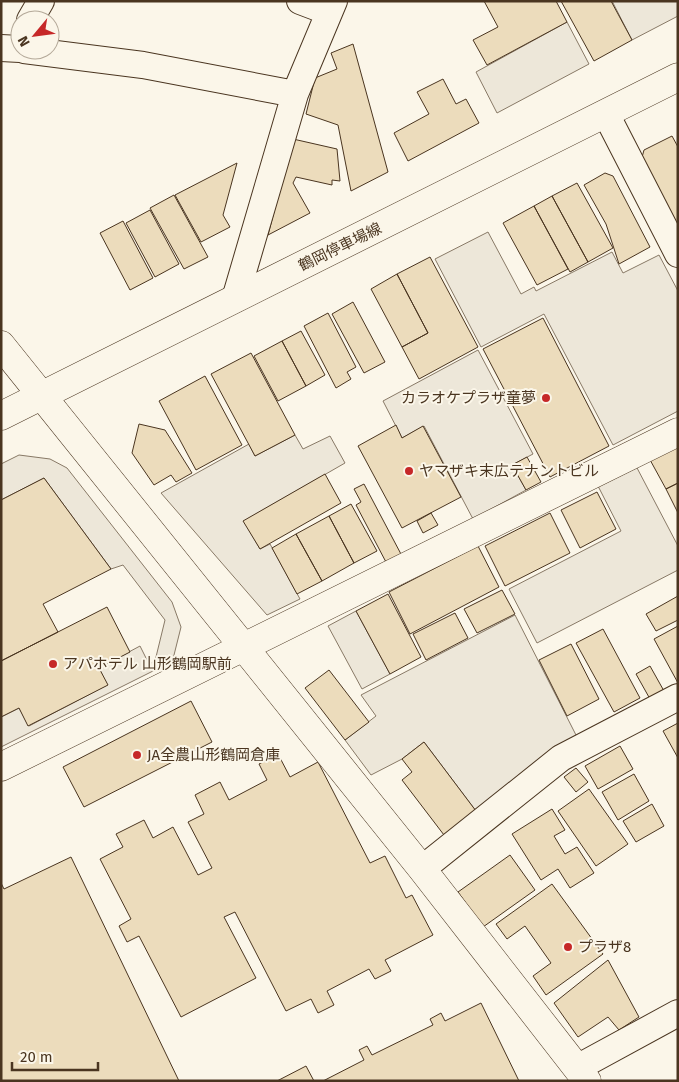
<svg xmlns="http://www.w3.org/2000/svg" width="679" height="1082" viewBox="0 0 679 1082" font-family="'Fira Sans','Noto Sans JP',sans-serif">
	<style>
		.parking { fill: #ede7d9; stroke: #887966 }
		.building { fill: #ecdcbc; stroke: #4a3520 }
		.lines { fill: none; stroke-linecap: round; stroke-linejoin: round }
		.minor-casing { stroke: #4a3520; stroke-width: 28 }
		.tertiary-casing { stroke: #4a3520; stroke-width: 29 }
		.primary-casing { stroke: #4a3520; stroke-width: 29 }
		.minor { stroke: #fbf6e9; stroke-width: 26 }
		.tertiary { stroke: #fbf6e9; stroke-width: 28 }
		.primary { stroke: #fbf6e9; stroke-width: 28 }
		.poi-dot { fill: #c62828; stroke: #fbf6e9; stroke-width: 2 }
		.labels { text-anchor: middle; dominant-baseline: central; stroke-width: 4; stroke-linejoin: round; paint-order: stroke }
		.street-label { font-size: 15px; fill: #4a3520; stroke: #fbf6e9 }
		.poi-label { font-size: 15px; fill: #4a3520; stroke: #fbf6e9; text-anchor: start }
	</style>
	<rect width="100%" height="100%" fill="#fbf6e9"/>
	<path class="parking" d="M612 1H678V16L632 40Z
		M567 22 589 64 497 113 476 72Z
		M488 232 521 294 534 287 536 291 612 252 623 273 659 255 678 291V411L613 445 544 314 481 347 435 259Z
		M478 350 533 454 512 465 526 490 473 519 424 426 402 438 383 401Z
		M295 435 303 449 330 436 345 463 244 521 260 549 270 544 300 599 267 615 161 493 249 444 255 456Z
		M19 455 50 459 67 468 172 602 181 627 173 659 159 668 1 747V717L19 708 29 726 107 685 99 668 140 646 149 664 155 661 165 620 123 565 111 569 44 478 1 500V464Z
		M636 466 678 546V570L537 643 509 589 621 531 598 486Z
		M356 611 390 674 362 689 328 626Z
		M515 615 577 737 476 811 424 742 402 759 371 775 345 740 376 716 361 695Z"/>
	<path class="building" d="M484 1H556L567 22 487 65 473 40 498 27Z
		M561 1H611L632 40 594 61Z
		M353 44 388 172 351 191 338 125 306 114 315 78 337 69 331 53Z
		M443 79 456 104 466 99 479 123 408 161 394 133 429 114 417 92Z
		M672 136 678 147V232L641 161 644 150Z
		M293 139 337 149 340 181 332 180V185L296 177 293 183 310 213 268 235Z
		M237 163 223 215 230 227 201 242 175 195Z
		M605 173 613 176 650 247 619 264 606 224 584 185Z
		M577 183 613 248 588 262 552 196Z
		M174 195 208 257 184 269 150 208Z
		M552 196 588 262 570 272 534 206Z
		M534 206 568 269 537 285 503 223Z
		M150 210 179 264 155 277 126 223Z
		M123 221 153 278 130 290 100 233Z
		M430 257 478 347 419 379 402 347 428 333 397 274Z
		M397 274 428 333 402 347 371 289Z
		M353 302 385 362 364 373 332 314Z
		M328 313 356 367 347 372 351 379 336 388 304 326Z
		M543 318 609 446 550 477 483 349Z
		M301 331 325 375 306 386 282 341Z
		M282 341 306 386 278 401 254 356Z
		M251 353 295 435 255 456 211 374Z
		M205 376 242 445 196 470 159 401Z
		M139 424 165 430 192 473 176 482 171 475 154 485 132 453Z
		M396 425 402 438 423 426 461 497 402 528 358 446Z
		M678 443V483L666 489 649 458Z
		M527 457 541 482 526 490 512 465Z
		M325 474 341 503 260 549 243 521Z
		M44 478 111 569 43 604 58 632 1 661V500Z
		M678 483V513L666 489Z
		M364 484 402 556 387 564 356 505 361 502 354 489Z
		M597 492 616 529 580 548 561 510Z
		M351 504 377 551 354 563 329 516Z
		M431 513 438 525 423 533 417 521Z
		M550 513 570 553 505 586 485 546Z
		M329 516 354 563 322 581 296 534Z
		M296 534 322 581 297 594 272 548Z
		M478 546 499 587 410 634 389 592Z
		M502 590 515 614 477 633 464 609Z
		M388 594 421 657 390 674 356 611Z
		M678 596V620L656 631 646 614Z
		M107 607 130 652 99 668 108 685 28 726 19 708 1 717V661Z
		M455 613 468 638 426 660 413 634Z
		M678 626V683L654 639Z
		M603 629 640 698 614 712 576 643Z
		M571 644 599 699 567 716 539 660Z
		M650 666 664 691 650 699 636 674Z
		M329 670 369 722 345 740 305 688Z
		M191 701 212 742 84 807 63 767Z
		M678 723V758L663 731Z
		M424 742 476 811 444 835 402 780 412 772 402 759Z
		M620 746 633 769 598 789 585 766Z
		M278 754 290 777 318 762 370 863 385 856 406 898 412 895 433 935 385 960 391 971 375 979 369 969 327 991 334 1005 318 1013 311 999 286 1011 235 912 224 917 256 978 181 1017 139 936 127 942 119 926 131 919 100 859 123 847 116 834 144 820 153 838 173 827 198 875 212 868 188 822 204 814 195 795 220 782 229 800 267 780 259 764Z
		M576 768 588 782 576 792 564 777Z
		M634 774 649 801 618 820 602 792Z
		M589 789 628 844 596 866 558 811Z
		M652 804 664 826 636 842 623 821Z
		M552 809 565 830 554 836 565 854 577 847 594 873 570 888 558 869 541 880 512 834Z
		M510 855 535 890 483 927 458 892Z
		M71 857 179 1081H1V883L4 889Z
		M552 884 603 954 546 995 533 976 551 963 525 926 507 939 496 924Z
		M608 960 639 1017 619 1030 608 1017 578 1037 554 1003Z
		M481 1003 519 1081H323L364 1060 359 1050 367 1046 372 1055 433 1025 430 1019 441 1013 445 1021Z
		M306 1066 314 1081H277Z"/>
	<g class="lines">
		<g class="minor-casing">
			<path id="minor" d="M300 1 329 12
				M30 20 41 1
				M1 48 20 49
				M24 50 143 65 295 94
				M606 114 678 254
				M235 299 295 94 334 1
				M422 869 561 758 678 697
				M577 1068 678 1013"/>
		</g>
		<g class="tertiary-casing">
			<path id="tertiary" d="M1 345 422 869 587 1081
				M1 767 678 432"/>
		</g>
		<g class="primary-casing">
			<path id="primary" d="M1 416 678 77"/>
		</g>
		<use href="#minor" class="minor"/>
		<use href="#tertiary" class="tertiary"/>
		<use href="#primary" class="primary"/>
	</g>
	<g class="poi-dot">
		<circle cx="546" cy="398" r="5"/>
		<circle cx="409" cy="471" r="5"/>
		<circle cx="53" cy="664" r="5"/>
		<circle cx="137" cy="755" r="5"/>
		<circle cx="568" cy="947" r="5"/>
	</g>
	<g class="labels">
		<g class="street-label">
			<text transform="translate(340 247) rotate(-26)">鶴岡停車場線</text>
		</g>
		<g class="poi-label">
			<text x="536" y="398" text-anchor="end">カラオケプラザ童夢</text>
			<text x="419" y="471">ヤマザキ末広テナントビル</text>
			<text x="63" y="664">アパホテル 山形鶴岡駅前</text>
			<text x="147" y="755">JA全農山形鶴岡倉庫</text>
			<text x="578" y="947">プラザ8</text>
		</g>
	</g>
	<rect width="679" height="1082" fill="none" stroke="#4a3520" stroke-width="5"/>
	<g transform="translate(35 35) rotate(241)"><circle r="24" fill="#fbf6e9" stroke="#b4a999"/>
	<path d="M0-4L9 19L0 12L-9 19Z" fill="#c62828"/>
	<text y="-8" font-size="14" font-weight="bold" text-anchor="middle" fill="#4a3520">N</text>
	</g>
	<path d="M12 1062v8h86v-8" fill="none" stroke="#4a3520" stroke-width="2.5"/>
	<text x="20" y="1062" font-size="15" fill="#4a3520" stroke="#fbf6e9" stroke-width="4" paint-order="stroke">20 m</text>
</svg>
